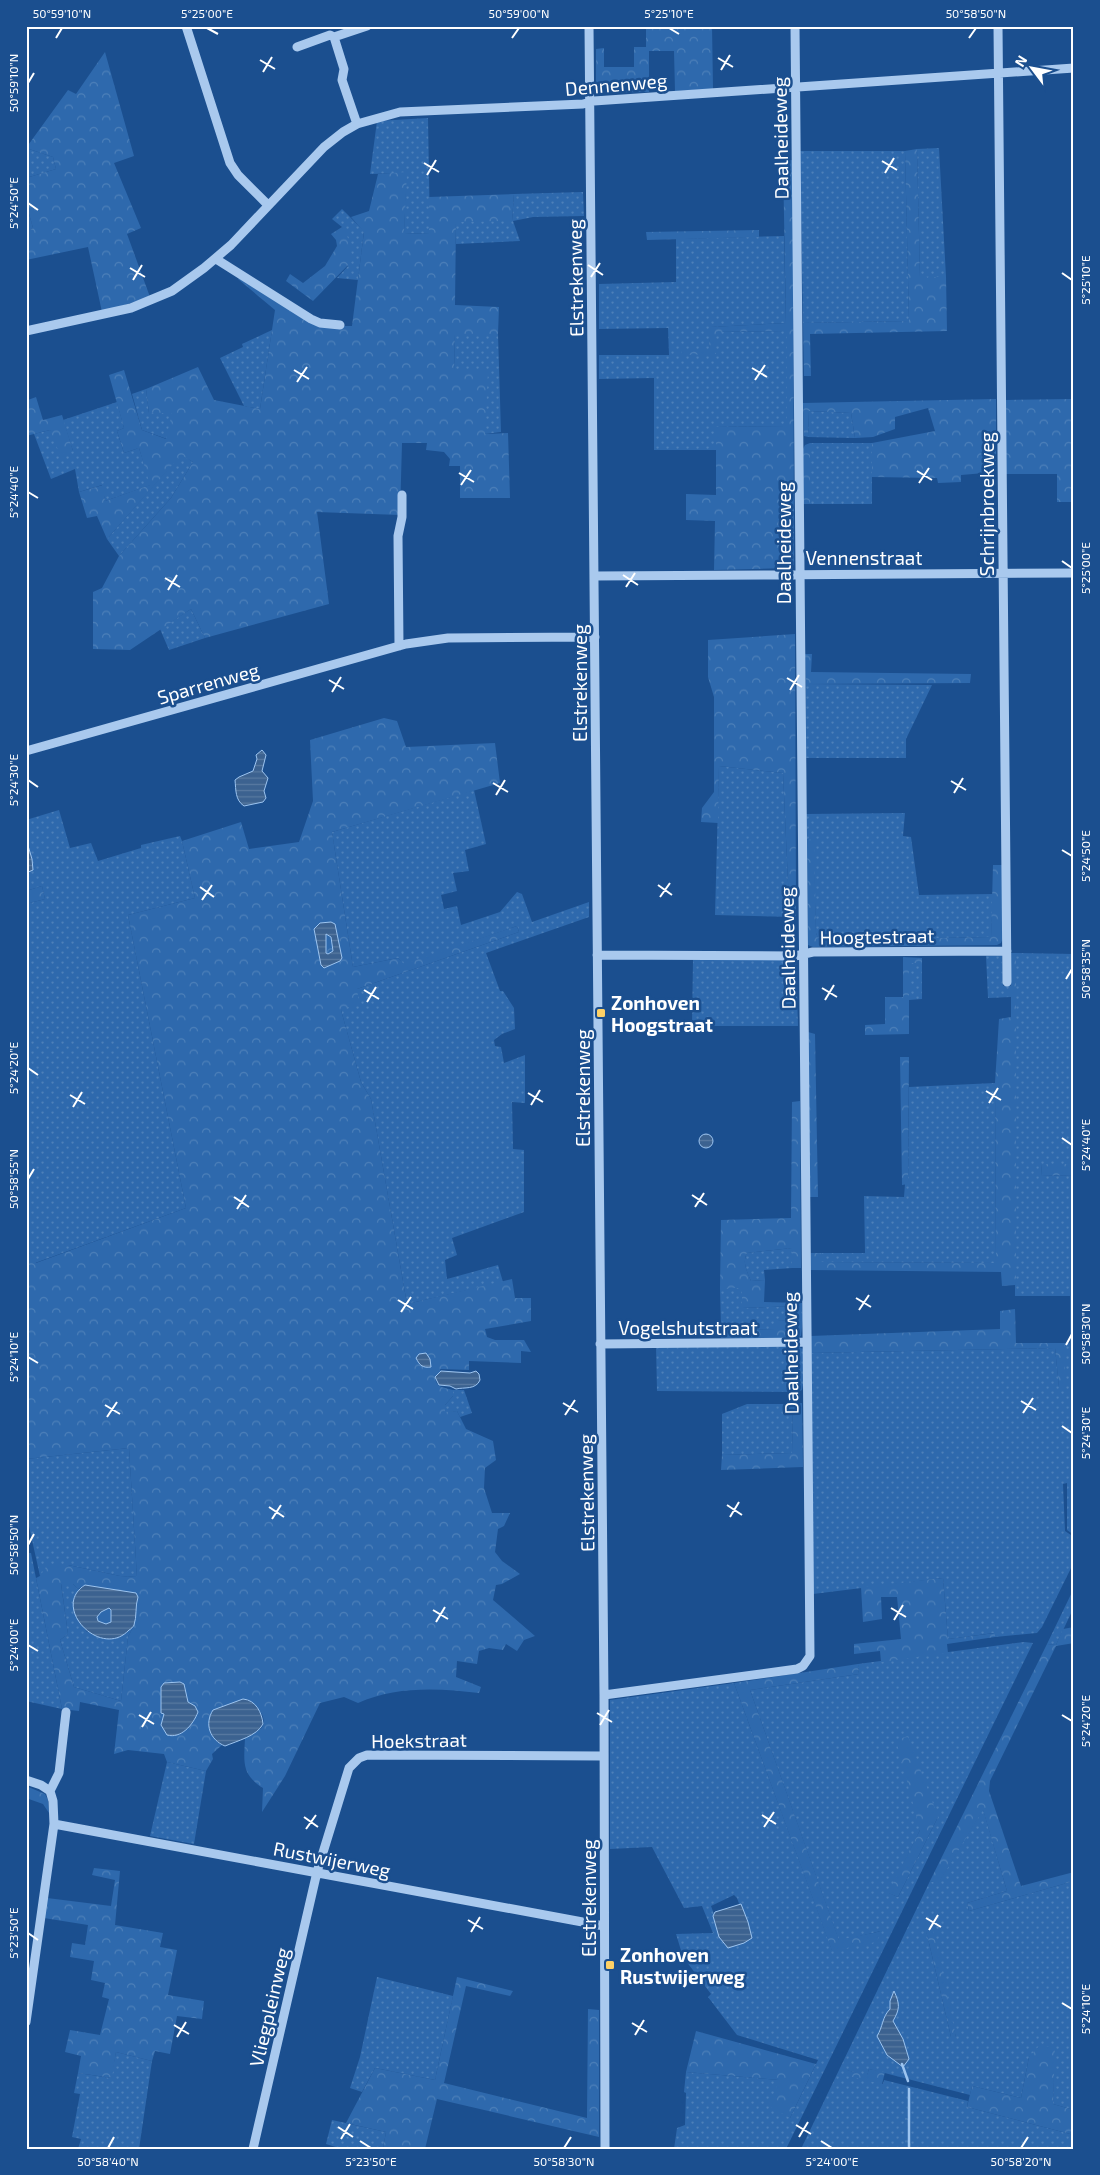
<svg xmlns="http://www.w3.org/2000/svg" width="1100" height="2175" viewBox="0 0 1100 2175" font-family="'Exo 2',sans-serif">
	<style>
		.grass { fill: url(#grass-dots); fill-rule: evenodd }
		.forest { fill: url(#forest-crowns); fill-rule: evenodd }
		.water { fill: url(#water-rules); stroke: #9cc4f0; fill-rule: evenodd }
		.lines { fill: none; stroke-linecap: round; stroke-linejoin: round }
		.stream { stroke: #9cc4f0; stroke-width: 2.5 }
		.minor { stroke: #a9c9ee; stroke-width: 9 }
		.ticks { fill: none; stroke: #fff; stroke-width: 2 }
		.poi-dot { fill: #ffd166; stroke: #1b4f8f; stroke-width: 2 }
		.labels { text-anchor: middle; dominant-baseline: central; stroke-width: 5; stroke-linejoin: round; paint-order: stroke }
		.street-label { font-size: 19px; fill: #fff; stroke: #1b4f8f }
		.poi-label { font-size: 19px; font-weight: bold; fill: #fff; stroke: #1b4f8f; text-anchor: start }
		.neatline { fill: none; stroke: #fff; stroke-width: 2 }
		.ticks-label { font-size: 12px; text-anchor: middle; fill: #fff }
	</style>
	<defs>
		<pattern id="grass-dots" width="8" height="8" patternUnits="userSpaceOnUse" patternTransform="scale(1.25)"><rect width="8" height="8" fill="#2e69ad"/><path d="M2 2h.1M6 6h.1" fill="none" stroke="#4d80b9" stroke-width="1.8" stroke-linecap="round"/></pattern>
		<pattern id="forest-crowns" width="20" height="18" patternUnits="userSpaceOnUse" patternTransform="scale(1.25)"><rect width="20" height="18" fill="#2e69ad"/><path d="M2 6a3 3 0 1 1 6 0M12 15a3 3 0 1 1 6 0" fill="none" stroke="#4d80b9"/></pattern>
		<pattern id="water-rules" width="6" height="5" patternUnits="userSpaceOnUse" patternTransform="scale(1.25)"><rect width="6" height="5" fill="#3c6290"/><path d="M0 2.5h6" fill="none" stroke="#597aa1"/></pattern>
	</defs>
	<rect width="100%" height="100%" fill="#1b4f8f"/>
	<path class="grass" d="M428 118 430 234 404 233 406 173 370 174 377 121Z
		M26 148 53 157 56 169 26 178Z
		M939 148 946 277H920L917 149Z
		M800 151H905L909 321 803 323Z
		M583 192 584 216 533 217 513 221 520 241 456 244V221H512L514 194Z
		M26 203 33 228 26 232Z
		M342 209 364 231 358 280 337 278 348 266 342 227 332 219Z
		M784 236 786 323 711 327 709 349H682L715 354V332L787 331V426L716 427 717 450H654V378L599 379V355H669L668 328 599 329V284L676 282V239Z
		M272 330 260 409 244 406 220 358 243 347 242 344Z
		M455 334H498L501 432 485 434 454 371Z
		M146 389 149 413H173L167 439 142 430 132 394Z
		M117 402 124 428 117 431 124 453 139 448 151 485 105 501 102 485 79 492 75 469 51 479 34 434 50 430 73 451 63 420Z
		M809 411 851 413 855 438 808 437Z
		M810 443H872V504H810Z
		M181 454 193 462 171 498 119 556 107 539Z
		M191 609 205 638 169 650 160 629Z
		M806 684 932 685 906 739V758H806Z
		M719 766 783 773 789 904H796V917L715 915Z
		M474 790 486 844 465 850 469 871 453 873 457 891 441 895 444 909 457 906 461 925 500 912 517 892 522 894 532 922 589 902V917L486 953 500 991H503L514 1008 515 1029 502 1034 494 1040 495 1046 501 1047 504 1063 525 1055V1103L512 1102 513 1149 524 1150V1212L452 1238 457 1255 445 1260 447 1279 498 1265 503 1282 407 1304 371 1099 361 1082 341 1010 357 989 519 932 517 926 404 965 398 958 353 967 332 832Z
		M59 810 70 848 91 843 98 861 141 848V845L180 836 182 841 195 898 128 915 186 1208 35 1263 26 1248V904L45 899 42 886 26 891V820Z
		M905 813 903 836 911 837 919 895 993 894 991 937 829 940 818 938 816 933 813 840H807L806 814Z
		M1016 953 1074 954V1164H1042L1041 1176 1074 1175V1535L1067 1530V1483L1063 1484 1065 1531 1074 1537V1562L1042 1627 1037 1633 995 1637 994 1633 948 1639 943 1578 813 1594 810 1353 1055 1348 1059 1387H1065V1343H1070V1296H1015Z
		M1002 955 1003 986H1011V997L988 998 986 956Z
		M693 960H796L798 1026H692Z
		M909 963H922V999L909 1000Z
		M995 1083 996 1263 821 1262V1253H865L864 1196 904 1197 905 1184H908L909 1087Z
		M792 1248V1268L764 1270 765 1280 751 1281C747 1272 742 1263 747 1253Z
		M720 1288H742V1308L802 1306 803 1320 777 1321V1329L721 1330Z
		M795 1345 803 1349V1385L802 1390 798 1392 657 1391 656 1346Z
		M453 1390H464L472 1413 460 1417 457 1411 444 1413 445 1405 453 1396Z
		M747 1404H793L792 1453 722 1455V1414Z
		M129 1448 137 1577 120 1576 68 1565 40 1576 26 1513V1459Z
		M26 1553H31L62 1709 26 1701Z
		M61 1583 73 1584 78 1589 81 1588C70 1604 76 1618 87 1632L125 1634 134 1625 128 1637 121 1701 74 1687 60 1640 68 1634Z
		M1074 1588V1607L1056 1645 1047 1644Z
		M1024 1642 1033 1643 786 2149H674L677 2128 685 2125 686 2093 684 2092 686 2072 779 2080 790 2118 818 2060 737 2035 708 1997 711 1994 683 1957 676 1934 713 1933 702 1906 684 1908 652 1847 610 1849V1700L734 1683 832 1950 881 1931 839 1941 750 1690 859 1674 858 1664ZM938 1817 898 1897 889 1893 920 1830ZM734 1895 737 1898 750 1935 724 1942 711 1906Z
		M167 1762 206 1771 194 1844 150 1836Z
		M983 1809 1007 1891 967 1903 969 1911 1074 1881V2110L1053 2104 1054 2047 1029 2057 1021 2098 972 2086 970 2095 869 2069 867 2076 846 2070 883 2084 884 2080 968 2101 967 2107 1074 2135V2149H911L910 2116 905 2117V2149H801L930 1881 938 1883ZM926 1930 956 2037H951Z
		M377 1977 453 1996 435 2080 375 2068 362 2092 350 2088 360 2057Z
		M116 2052 152 2061 139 2149H78L81 2139 72 2137 80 2094 74 2093 78 2073 111 2078Z
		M332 2120 386 2132 383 2149H342L326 2144Z"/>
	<path class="forest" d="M646 26H712L713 89 675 91 674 51H649V92L596 93V49L604 48V67H634V47H646Z
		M105 52 134 156 114 163 141 228 127 234 150 297 102 312 88 247 26 260V232L33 228 26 203V178L56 169 53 157 26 148 68 90 76 94Z
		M917 149 920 277H946L947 331 810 334 811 376H804L803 323 909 321 905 151Z
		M793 160 794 565 788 568 714 570 715 521 686 520V494L716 495V427L787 426V331L716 332V354L681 355 682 349H709L710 327 786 323 783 161Z
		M407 172 404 233 429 234V197L514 194 512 221 456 222 455 305 499 307 498 334H455L454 371 488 370 485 434 508 433 510 498H460V466H449L450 459 444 452 426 450 427 443H402L400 515 317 512 329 604 205 638 191 609 130 650 93 649V592L102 588 119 556 171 498 193 462 181 455 107 539 97 516 87 518 79 492 103 485 105 501 150 485 139 448 124 453 117 431 124 428 109 375 124 370 142 430 166 439 172 413H149L146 389 198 367 214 400 260 409 275 310 238 279 241 276 333 326H352L364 232 351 217 369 211 378 174Z
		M342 227 348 238 353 260 313 301 286 281 290 274 303 283 325 266 337 246 336 240 331 234Z
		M759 230V237L647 240 646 232Z
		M26 395 28 400 36 397 43 420 62 415 73 451 60 455 50 430 26 436Z
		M996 399V472L961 475V482L938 483 937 478 872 477V443L935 431 928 408 895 417V429L873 437 855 438 851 413 809 411 808 437 804 436 803 403Z
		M1074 399V502H1057V474H1005L1006 400Z
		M810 443V504H803V449L805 445Z
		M795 634 796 904H789L783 773 719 766 718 823 701 822 702 808 714 792V697L708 677V640Z
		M805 654H812L811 672 971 674 970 683 806 684Z
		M384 718 397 721 406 747 495 743 500 783 332 832 353 967 398 958 404 964 517 926 519 932 357 989 359 1003 341 1010 361 1082 371 1099 407 1304 512 1279 515 1298H531V1321L485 1329 487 1337 495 1340H524L531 1352 521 1351V1363L469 1361V1370L440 1369 441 1371 435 1377C436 1388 443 1387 453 1390V1396L445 1405V1412L457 1411 466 1429 493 1441 496 1460 485 1468 484 1488 492 1513H510L504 1526 498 1529 495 1552 502 1561 520 1574 502 1584 496 1585 493 1600 535 1636 524 1640 517 1651 506 1644 503 1650 489 1648 479 1651 477 1664 457 1661 456 1677 481 1687 479 1693C439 1688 395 1686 358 1703L344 1697 320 1703 285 1776 262 1812 263 1788C241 1774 244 1762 245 1738 250 1735 260 1731 263 1726 267 1715 255 1704 247 1699L213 1710 211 1714 217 1742 222 1745 212 1754 213 1759 206 1771 167 1762 164 1754 128 1750 114 1754 119 1710 80 1702 79 1711 62 1709 36 1578 40 1576 48 1564 68 1565 120 1576 137 1577 129 1448 26 1459V1248L36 1263 186 1208 128 915 195 898 182 841 241 822 249 849 299 842 313 801 310 740ZM61 1584H73L78 1589 85 1585 138 1597 134 1625 128 1637 121 1701 74 1687 60 1640 68 1634Z
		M814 839 816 933 818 938 829 940 991 937 993 865H1002L1003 938 1001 943 997 945 813 947 808 945 807 840Z
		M42 886 45 899 26 904V891Z
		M1011 953H1016V1278L1015 1285 1002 1286 1001 1272 810 1270V1253H821V1262L996 1263 995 1083 999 1019 1011 1017Z
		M903 957 922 958V963H909V1034L865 1035V1025L885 1024V997H903Z
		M808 1032 815 1034 818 1197H809Z
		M900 1057H909L908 1184 902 1185Z
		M800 1101 801 1268H792V1248L747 1253C742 1263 747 1271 751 1281L765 1280 764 1302 802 1303V1306L742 1308V1288H720L721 1220 791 1218 792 1102Z
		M1042 1164H1074V1175L1041 1176Z
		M1015 1309 1016 1343H1065V1387L1059 1388 1055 1348 810 1353V1336L1000 1329V1311Z
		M803 1320 801 1336 795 1338H721V1330L776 1329V1321Z
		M802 1403 803 1467 721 1470 722 1455 792 1453 793 1404Z
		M943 1578 948 1639 995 1633V1637L947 1644 948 1653 881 1662 880 1651 854 1654V1644L901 1639 897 1597H881L882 1619 863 1622 861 1587Z
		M109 1608 111 1610V1622L106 1624 98 1621 97 1617 101 1612Z
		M1074 1627V1643L1056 1646 990 1781 989 1791 1021 1886 1074 1872V1881L969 1911 967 1903 1007 1891 983 1810 938 1884 930 1881 1047 1644 1056 1645 1063 1629Z
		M858 1664 859 1674 750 1690 839 1940 882 1931 876 1942 832 1951 734 1683Z
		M908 1736 938 1817 898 1897 888 1893 920 1830 896 1740Z
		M26 1786 45 1794 48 1800 49 1813 43 1804 26 1798Z
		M94 1868 120 1871 115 1925 163 1933 160 1947 177 1950 168 1995 204 2001 202 2019 177 2016 170 2054 155 2051 152 2061 116 2052 112 2078 78 2073 81 2056 65 2052 70 2030 100 2035 109 1999 102 1997 105 1983 91 1980 94 1961 70 1957 72 1943 85 1945 88 1925 44 1918 47 1898 111 1906 115 1880 92 1875Z
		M922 1915 931 1920 956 2037H951L926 1930 918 1925Z
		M457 1977 513 1991 510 1996 466 1986 444 2083 587 2118 588 2009 599 2010V2137L437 2099 425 2149H383L386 2132 346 2123 375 2068 435 2080Z
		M696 2031 816 2064 790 2118 769 2106 779 2080 686 2072Z
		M1039 2046 1055 2047 1053 2104 1074 2110V2135L967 2107 972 2086 1021 2098 1029 2057Z
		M869 2069 885 2072 882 2084 844 2075 846 2070 867 2075Z
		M910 2115 911 2149H905V2117Z"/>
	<path class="water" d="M262 750 266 755 262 771 268 778 264 791 266 798 263 802 244 806C235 800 236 790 235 780L239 777 253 771 257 759 256 755Z
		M26 839 32 859 33 870 26 873Z
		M331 922 335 924 342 958 340 961 324 968 321 965 314 929 320 923ZM326 934 331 937 333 951 328 954 326 953Z
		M699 1141a7 7 0 1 1 14 0a7 7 0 1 1-14 0Z
		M426 1353 430 1359 431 1367C423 1368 420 1366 416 1358L419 1354Z
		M441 1371 470 1373 476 1371 479 1374 480 1380C476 1390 464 1387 456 1389L450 1386 439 1385 435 1377Z
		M85 1585 136 1593 138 1597C135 1606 137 1617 134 1625 134 1626 130 1630 129 1630 101 1660 50 1607 85 1585ZM109 1608 111 1610V1622L106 1624 98 1621 97 1617 101 1612Z
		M180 1682 184 1684 188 1702 195 1706 198 1712C193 1725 181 1739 167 1735L161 1725 164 1714 161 1713V1687L164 1683Z
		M243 1699C256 1700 262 1713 263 1724 257 1736 237 1741 225 1746 210 1740 204 1724 213 1710Z
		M741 1904 748 1922 752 1938 744 1943 728 1948 719 1937 713 1916 715 1912Z
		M894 1991C900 2004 900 2009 893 2021L903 2039 909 2059 903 2067 887 2055 877 2036C883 2027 882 2017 890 2009V2001Z"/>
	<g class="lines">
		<path class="stream" d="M902 2064 908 2081
			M909 2149V2089"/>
		<path class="minor" d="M186 26 230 163 238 175 268 205
			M589 26 604 1695 605 2149
			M998 26 1007 982
			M334 37 367 26
			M297 47 330 35 334 37 344 69 342 80 357 124
			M216 259 311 319 320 323 340 325
			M26 331 131 308 172 291 204 268 231 245 324 147 343 132 357 124 400 112 583 104 594 101 1074 68
			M594 576 1074 573
			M399 646 398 536 402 517V495
			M26 751 406 644 448 638 595 637
			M597 955 795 956 813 952 1007 951
			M600 1344 807 1342
			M604 1695 797 1669 803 1666 810 1656 795 26
			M26 1780 41 1785 50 1791
			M54 1824 604 1926
			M26 2022 54 1824 53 1801 50 1791 59 1773 66 1712
			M253 2149 317 1872 349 1768 359 1758 367 1755 603 1756"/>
	</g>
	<path class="ticks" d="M207 28 218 34M669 28 679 34M56 38 62 28M512 38 519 28M969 38 976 28M718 58 733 67M260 60 275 69M721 70 730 55M263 72 272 57M28 83 34 73M882 161 897 170M424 163 439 172M885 173 894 158M427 175 436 160M28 203 38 210M588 265 603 275M130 268 145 277M1062 273 1072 280M591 277 600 263M133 280 142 265M752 368 767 377M294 370 309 379M755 380 765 365M297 382 307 367M917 471 932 480M459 473 474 482M919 483 929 468M461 485 471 470M28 492 38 498M1062 561 1072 568M623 575 638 585M165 578 180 587M626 587 635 573M168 590 177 575M787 678 802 687M329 680 344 689M790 690 799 675M332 692 341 677M28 780 38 787M951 781 966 790M493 783 508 792M954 793 963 778M496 795 505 780M1062 850 1072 856M658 885 672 895M200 887 214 897M660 897 670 883M202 900 212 885M1066 979 1072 969M822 988 837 997M364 990 379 999M825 1000 834 985M367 1002 376 987M28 1068 38 1075M986 1091 1001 1100M528 1093 543 1102M70 1095 85 1104M989 1103 998 1088M531 1105 540 1090M73 1107 82 1092M1062 1138 1072 1145M28 1179 34 1169M692 1195 707 1205M234 1197 249 1207M695 1207 704 1193M237 1209 246 1195M856 1298 871 1307M398 1300 413 1309M859 1310 869 1295M401 1312 411 1297M1066 1345 1072 1334M28 1357 38 1363M1021 1401 1036 1410M563 1403 578 1412M105 1405 120 1414M1023 1413 1033 1398M565 1415 575 1400M107 1417 117 1402M1062 1426 1072 1433M727 1505 742 1515M269 1507 284 1517M730 1517 739 1502M272 1519 281 1505M28 1545 34 1534M891 1608 906 1617M433 1610 448 1619M894 1620 903 1605M436 1622 445 1607M28 1645 38 1651M597 1713 612 1722M139 1715 154 1724M1062 1715 1072 1721M600 1725 609 1710M142 1727 151 1712M762 1815 776 1824M304 1817 318 1827M764 1827 774 1812M306 1829 316 1815M926 1918 941 1927M468 1920 483 1929M929 1930 938 1915M471 1932 480 1917M28 1933 38 1940M1062 2003 1072 2009M632 2023 647 2032M174 2025 189 2034M635 2035 644 2020M177 2037 186 2022M796 2125 811 2134M338 2127 353 2137M799 2137 808 2122M341 2139 350 2124M360 2141 371 2148M821 2141 832 2148M108 2148 114 2137M564 2148 571 2137M1021 2148 1028 2137"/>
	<g class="poi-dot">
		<rect x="596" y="1008" width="10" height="10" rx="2.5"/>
		<rect x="605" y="1960" width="10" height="10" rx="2.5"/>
	</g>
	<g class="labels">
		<g class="street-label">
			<text transform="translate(616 84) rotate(-5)">Dennenweg</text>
			<text transform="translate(780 138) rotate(-91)">Daalheideweg</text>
			<text transform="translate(575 278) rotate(-91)">Elstrekenweg</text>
			<text transform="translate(986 504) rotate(-90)">Schrijnbroekweg</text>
			<text transform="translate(783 543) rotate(-90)">Daalheideweg</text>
			<text x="864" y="557">Vennenstraat</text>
			<text transform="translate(208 683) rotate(-16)">Sparrenweg</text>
			<text transform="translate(579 683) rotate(-90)">Elstrekenweg</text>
			<text transform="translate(877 936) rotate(-1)">Hoogtestraat</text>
			<text transform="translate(787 948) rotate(-91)">Daalheideweg</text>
			<text transform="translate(582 1088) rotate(-90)">Elstrekenweg</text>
			<text x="688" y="1327">Vogelshutstraat</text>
			<text transform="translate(790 1353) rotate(-91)">Daalheideweg</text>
			<text transform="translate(586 1493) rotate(-91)">Elstrekenweg</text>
			<text transform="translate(419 1740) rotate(-1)">Hoekstraat</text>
			<text transform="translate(332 1859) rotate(11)">Rustwijerweg</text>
			<text transform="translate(588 1898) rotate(-90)">Elstrekenweg</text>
			<text transform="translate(269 2007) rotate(-77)">Vliegpleinweg</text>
		</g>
		<g class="poi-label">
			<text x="611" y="1002">Zonhoven<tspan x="611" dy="22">Hoogstraat</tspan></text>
			<text x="620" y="1954">Zonhoven<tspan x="620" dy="22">Rustwijerweg</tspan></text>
		</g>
	</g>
	<rect width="1100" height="2175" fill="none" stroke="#1b4f8f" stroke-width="55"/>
	<g transform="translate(1032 68) rotate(302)" stroke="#1b4f8f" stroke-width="4" paint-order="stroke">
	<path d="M0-4L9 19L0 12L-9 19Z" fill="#ffffff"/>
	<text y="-8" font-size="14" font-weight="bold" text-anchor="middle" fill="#ffffff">N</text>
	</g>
	<rect x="28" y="28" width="1044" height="2120" class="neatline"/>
	<g class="ticks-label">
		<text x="62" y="18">50°59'10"N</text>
		<text x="207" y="18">5°25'00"E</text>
		<text x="519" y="18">50°59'00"N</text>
		<text x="669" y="18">5°25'10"E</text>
		<text x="976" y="18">50°58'50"N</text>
		<text transform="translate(14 83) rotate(-90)" y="4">50°59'10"N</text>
		<text transform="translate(14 203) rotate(-90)" y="4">5°24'50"E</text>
		<text transform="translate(1086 280) rotate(-90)" y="4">5°25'10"E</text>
		<text transform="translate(14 492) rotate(-90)" y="4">5°24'40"E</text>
		<text transform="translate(1086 568) rotate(-90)" y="4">5°25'00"E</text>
		<text transform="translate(14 780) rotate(-90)" y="4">5°24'30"E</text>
		<text transform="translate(1086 856) rotate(-90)" y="4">5°24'50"E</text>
		<text transform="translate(1086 969) rotate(-90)" y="4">50°58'35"N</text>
		<text transform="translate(14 1068) rotate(-90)" y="4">5°24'20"E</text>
		<text transform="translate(1086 1145) rotate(-90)" y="4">5°24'40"E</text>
		<text transform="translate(14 1179) rotate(-90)" y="4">50°58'55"N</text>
		<text transform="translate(1086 1334) rotate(-90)" y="4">50°58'30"N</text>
		<text transform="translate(14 1357) rotate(-90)" y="4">5°24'10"E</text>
		<text transform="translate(1086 1433) rotate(-90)" y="4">5°24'30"E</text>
		<text transform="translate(14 1545) rotate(-90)" y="4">50°58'50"N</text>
		<text transform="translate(14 1645) rotate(-90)" y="4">5°24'00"E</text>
		<text transform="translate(1086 1721) rotate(-90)" y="4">5°24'20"E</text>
		<text transform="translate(14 1933) rotate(-90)" y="4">5°23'50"E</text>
		<text transform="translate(1086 2009) rotate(-90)" y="4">5°24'10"E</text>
		<text x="108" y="2166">50°58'40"N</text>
		<text x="371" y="2166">5°23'50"E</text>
		<text x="564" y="2166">50°58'30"N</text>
		<text x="832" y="2166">5°24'00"E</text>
		<text x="1021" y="2166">50°58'20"N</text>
	</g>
</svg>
